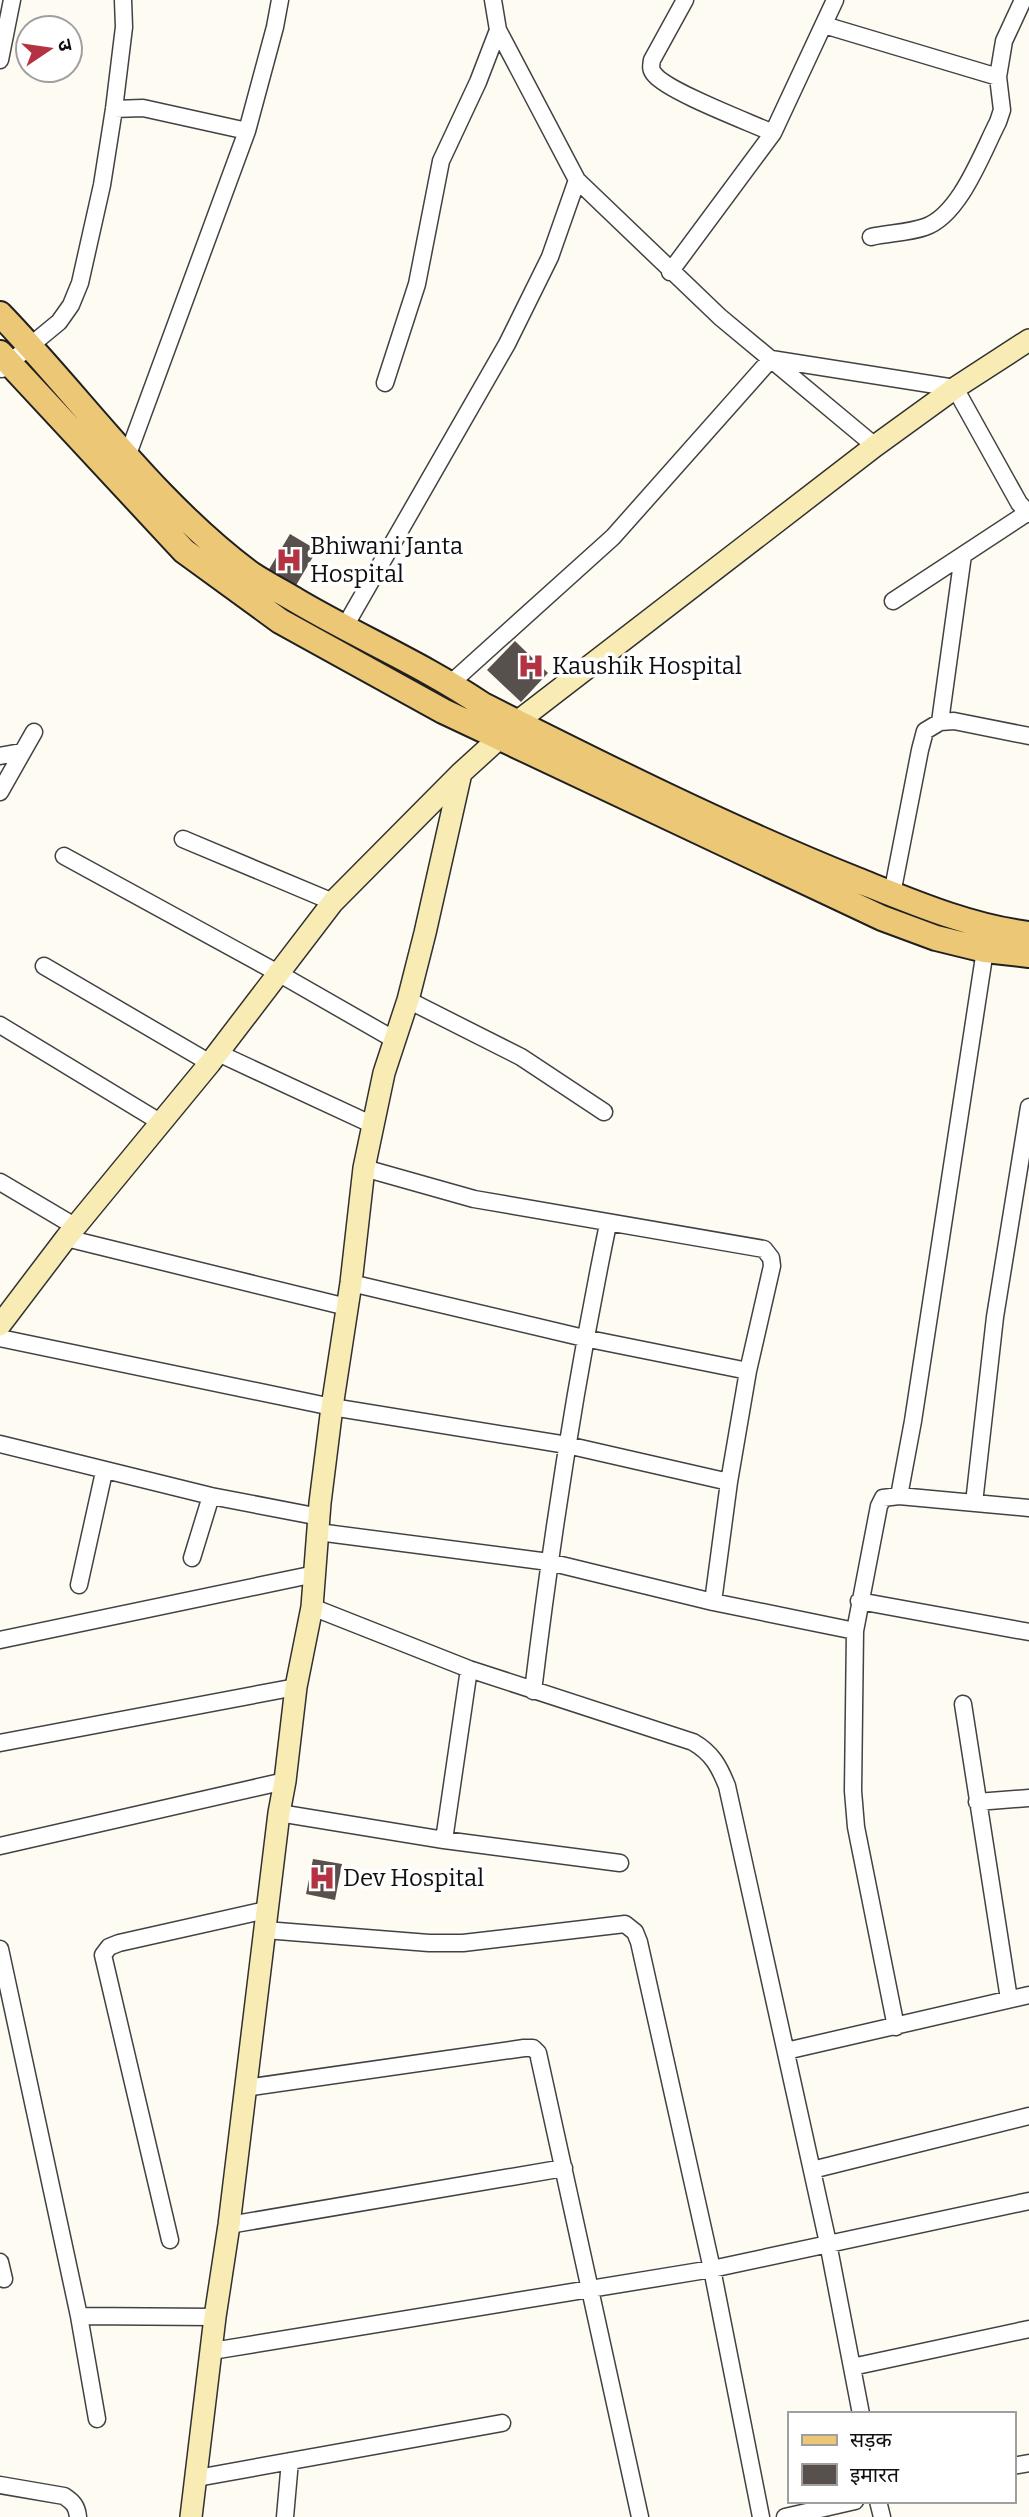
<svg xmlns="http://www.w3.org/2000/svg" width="1029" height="2517" viewBox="0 0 1029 2517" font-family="Bitter,'Noto Sans Devanagari',serif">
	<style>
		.building { fill: #57504d }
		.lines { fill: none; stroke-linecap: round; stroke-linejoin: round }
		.street-casing { stroke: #424242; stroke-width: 19 }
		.secondary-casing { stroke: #313131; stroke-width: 24 }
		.primary-casing { stroke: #202020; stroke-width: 28 }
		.street { stroke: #fff; stroke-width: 16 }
		.secondary { stroke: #f8ecb4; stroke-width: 21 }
		.primary { stroke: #ecc775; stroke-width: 24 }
		.labels { text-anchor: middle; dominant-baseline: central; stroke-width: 7; stroke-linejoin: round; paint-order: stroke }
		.poi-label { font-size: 24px; fill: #0f0f0f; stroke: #fff; text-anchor: start }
	</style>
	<rect width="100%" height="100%" fill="#fefbf3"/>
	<path class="building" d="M290 534 317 550 295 587 268 571Z
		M515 641 548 673 521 702 487 670Z
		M313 1859 342 1864 335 1900 306 1894Z"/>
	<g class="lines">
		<g class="street-casing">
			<path id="street" d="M493 0 498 30 577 180 720 317 875 446
				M824 25 998 77 1004 41 1023 0
				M0 60 12 0
				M114 109 143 108 247 131
				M773 133 835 0
				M871 237C888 233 908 233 925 227 960 215 982 153 998 122L1002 110 998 77
				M670 272 773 133C749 122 669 92 655 75 650 70 651 66 652 60L685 0
				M2 369 59 322 71 305 80 283 102 185 114 109 124 27 123 0
				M385 383 417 284 441 161 478 82 498 30
				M127 457 247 131 275 27 280 0
				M893 601 1027 513
				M344 628 507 344 550 257 577 180
				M451 683 613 537 771 359 955 388 1019 503 1029 514
				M940 722 963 555
				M0 756 21 752
				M0 792 34 732
				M183 839 333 902
				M64 856 278 973 395 1040
				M892 894 920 750 925 731 940 722 954 721 1029 736
				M44 966 210 1063
				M408 1000 521 1057 604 1112
				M0 1025 160 1122
				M218 1053 373 1125
				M364 1168 474 1199 764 1249 771 1258 772 1266 748 1371 729 1482 713 1602
				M0 1182 76 1227
				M66 1238 347 1307
				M351 1283 584 1338 748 1371
				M0 1338 332 1407 567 1445 729 1482
				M0 1444 211 1496 320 1517
				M899 1496 913 1421 985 950
				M974 1503 995 1317 1029 1107
				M318 1532 549 1562 713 1602 855 1631 879 1506 883 1498 899 1496 1029 1508
				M192 1558 211 1496
				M79 1585 104 1472
				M859 1601 1029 1632
				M312 1607 469 1669 693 1742C712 1753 719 1766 727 1786L828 2243 861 2414
				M855 1631 853 1791 856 1827 896 2027
				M0 1640 315 1574
				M533 1691C552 1534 576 1379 608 1224
				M963 1704 1009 1999
				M0 1743 296 1687
				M977 1802 1029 1798
				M279 1813 444 1840 620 1863
				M444 1840 469 1669
				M0 1846 285 1781
				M265 1930 429 1943H463L625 1924 635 1932 639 1942 712 2269 761 2517
				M0 1949 79 2316 97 2419
				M786 2051 1029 1995
				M245 2088 524 2048H533L538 2053 640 2517
				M812 2170 1029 2116
				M229 2225 564 2168
				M170 2240 103 1955 109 1947 119 1943 266 1910
				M0 2262 4 2279
				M79 2316 215 2317
				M212 2351 712 2269 1029 2201
				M852 2367 1029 2329
				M1013 2466 1029 2463
				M197 2478 502 2423
				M0 2485 64 2496C73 2502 77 2506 78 2517
				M878 2501 882 2517
				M285 2517 290 2461
				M785 2517 855 2501"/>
		</g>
		<g class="secondary-casing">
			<path id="secondary" d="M0 1325 66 1238 210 1063 333 902 461 773 517 722 875 446 955 388 1029 340
				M191 2517 215 2317 229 2225 279 1813 285 1781 296 1687 312 1607 320 1503 332 1407 351 1283 364 1168 384 1073 408 1000 425 933 461 773"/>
		</g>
		<g class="primary-casing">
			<path id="primary" d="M0 314C83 400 154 502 251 574 266 584 282 592 297 601 358 637 424 665 483 705 606 767 730 829 857 880 912 902 970 927 1029 934
				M0 353 184 551 280 621 443 711 882 918 936 938 985 950 1029 955"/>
		</g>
		<use href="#street" class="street"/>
		<use href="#secondary" class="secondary"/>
		<use href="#primary" class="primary"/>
	</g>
	<defs>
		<g id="hospital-bare" transform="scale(2.1)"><path d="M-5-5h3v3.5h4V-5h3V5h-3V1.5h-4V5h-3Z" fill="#b33342" stroke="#fff" stroke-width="2.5" paint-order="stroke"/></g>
	</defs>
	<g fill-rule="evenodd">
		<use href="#hospital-bare" x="289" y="560"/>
		<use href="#hospital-bare" x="531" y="666"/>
		<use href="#hospital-bare" x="322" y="1878"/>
	</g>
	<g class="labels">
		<g class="poi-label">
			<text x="310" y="546">Bhiwani Janta<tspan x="310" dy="28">Hospital</tspan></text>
			<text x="552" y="666">Kaushik Hospital</text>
			<text x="343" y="1878">Dev Hospital</text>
		</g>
	</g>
	<rect x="788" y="2412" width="228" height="91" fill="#ffffff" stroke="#9f9f9f" stroke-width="2"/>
	<rect x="802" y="2435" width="35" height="10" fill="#ecc775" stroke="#9f9f9f" stroke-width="2"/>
	<text x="850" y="2447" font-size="21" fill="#0f0f0f">सड़क</text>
	<rect x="802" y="2464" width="35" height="21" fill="#57504d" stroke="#9f9f9f" stroke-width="2"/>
	<text x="850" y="2482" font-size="21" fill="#0f0f0f">इमारत</text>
	<g transform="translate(49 49) rotate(77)"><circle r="33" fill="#ffffff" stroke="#9f9f9f" stroke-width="2"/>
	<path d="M0-5L12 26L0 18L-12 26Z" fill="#b33342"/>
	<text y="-10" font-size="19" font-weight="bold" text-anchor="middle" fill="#0f0f0f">उ</text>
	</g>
</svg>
